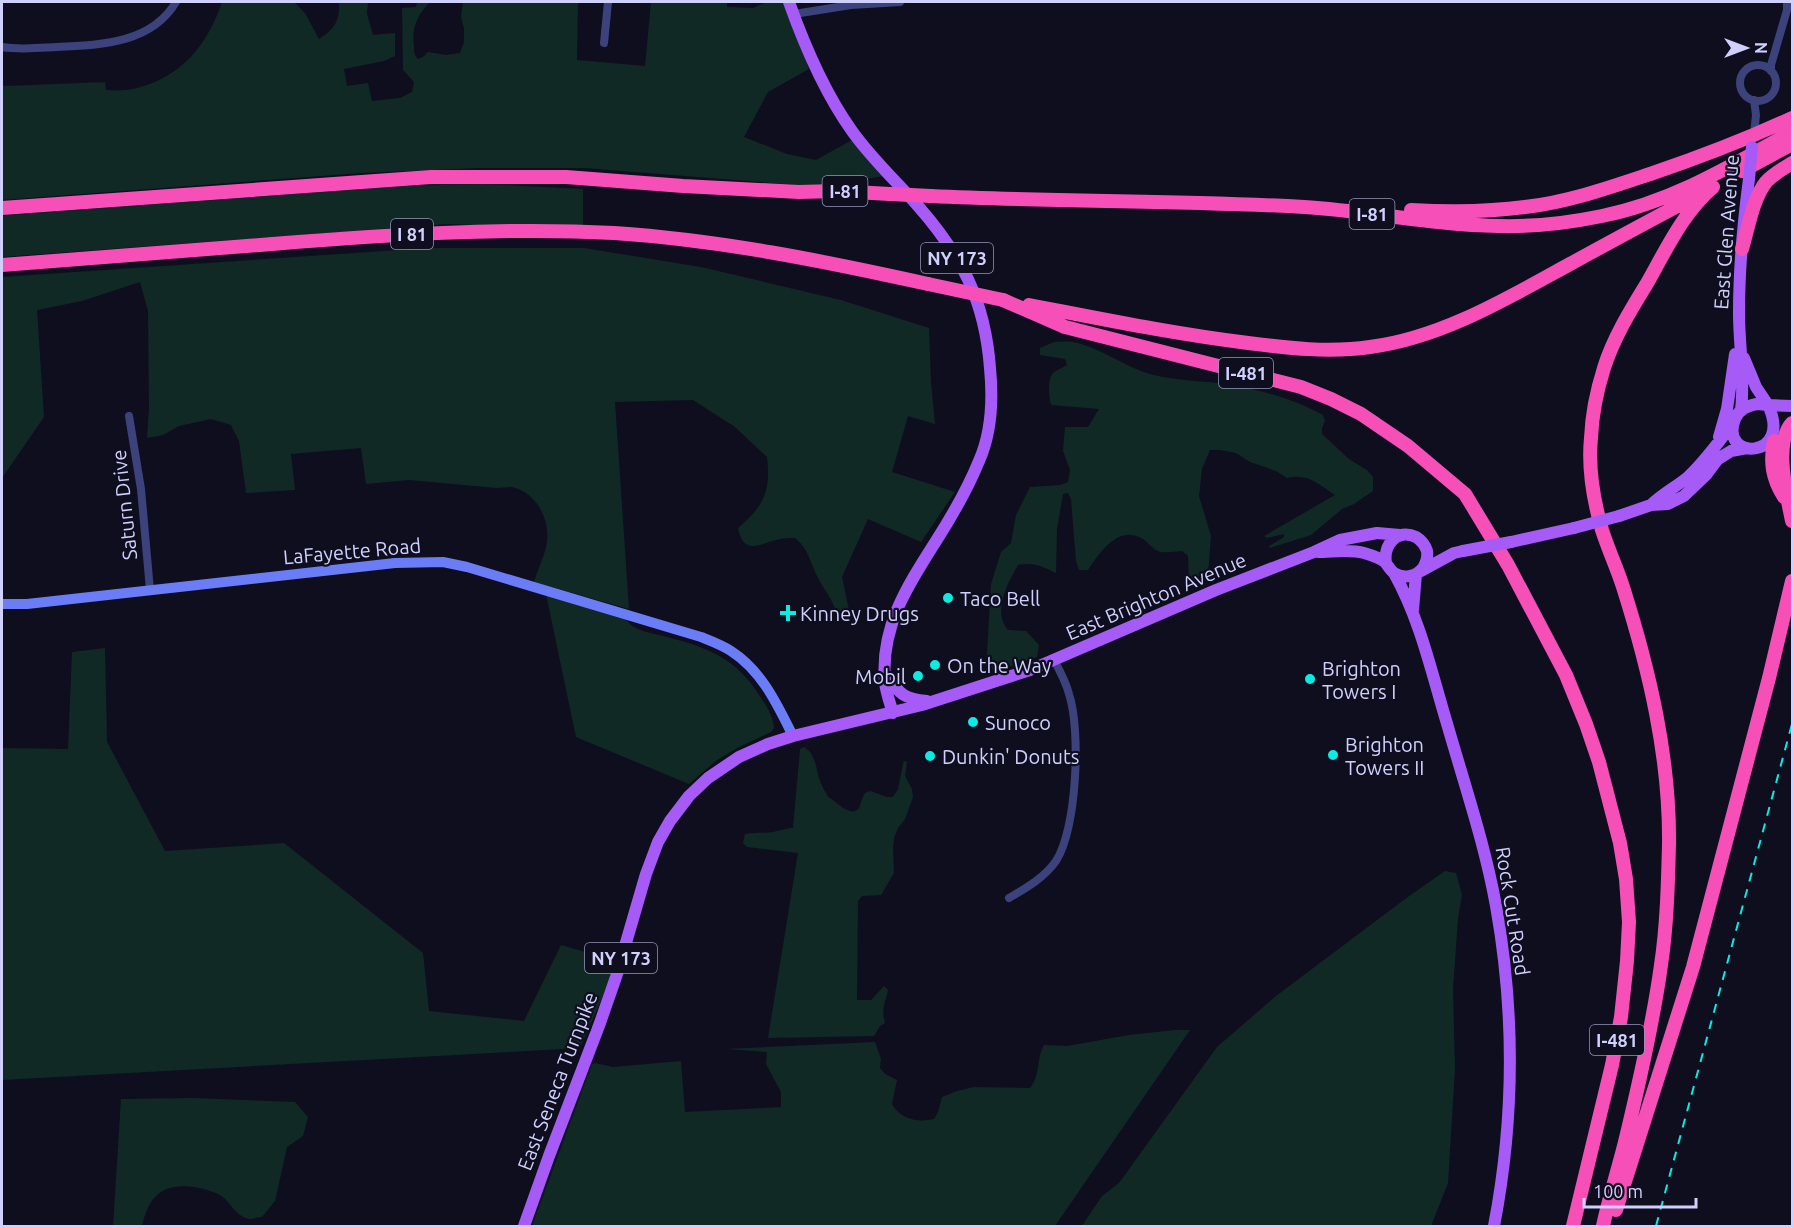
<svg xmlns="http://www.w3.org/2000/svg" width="1794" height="1228" viewBox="0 0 1794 1228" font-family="Ubuntu,sans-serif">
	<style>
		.green { fill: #112925 }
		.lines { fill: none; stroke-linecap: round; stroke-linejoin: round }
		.street { stroke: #3b427c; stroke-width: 8 }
		.secondary { stroke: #6b7cf7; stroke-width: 10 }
		.primary { stroke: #a65bf7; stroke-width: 12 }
		.highway { stroke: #f650b8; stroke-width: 14 }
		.rail { stroke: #0cebe1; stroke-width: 2; stroke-dasharray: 9 8; stroke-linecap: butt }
		.primary-bridge { stroke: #a65bf7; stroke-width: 12 }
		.highway-bridge { stroke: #f650b8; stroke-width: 14 }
		.poi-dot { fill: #0cebe1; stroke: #0e0e1f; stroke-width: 2 }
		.labels { text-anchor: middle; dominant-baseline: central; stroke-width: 4.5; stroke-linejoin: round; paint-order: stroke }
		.shield { fill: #0e0e1f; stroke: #9596ba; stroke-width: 1.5 }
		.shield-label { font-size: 18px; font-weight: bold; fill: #cfd0fc }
		.street-label { font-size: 20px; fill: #cfd0fc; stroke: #0e0e1f }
		.poi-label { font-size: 20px; fill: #cfd0fc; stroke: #0e0e1f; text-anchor: start }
	</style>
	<rect width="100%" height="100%" fill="#0e0e1f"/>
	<path class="green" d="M222 2H294L305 13 319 39C335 29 340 20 339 2H368L367 14 373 35 395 33V56L384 61 344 69 347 86 368 83 372 101 400 98 412 92 414 82 403 70 402 8 416 7 417 2H430C418 14 411 28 414 46 414 52 414 55 418 59L423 57 428 52 446 55 460 53 464 42V28L461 17 463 2H578L577 60 645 66 651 2H727V7L753 8 767 2H783L809 69 768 92 744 137 787 154 816 160 852 140 885 176 850 181 848 189 584 168H480L362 173 2 200V85L6 86 105 82 106 90C115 90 125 91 133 89 181 78 207 46 222 2Z
		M481 184 583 189V229L447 224 2 257V216L406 186Z
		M428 248H584L701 267 841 300 929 328 931 383 935 424 908 416 892 472 955 492 921 542 868 519 842 577 850 615 838 620C835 600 824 591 816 574 809 558 808 549 795 538 790 538 784 538 780 539 760 543 744 557 738 528 764 506 771 491 767 457L735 427 693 400 615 402 629 609 534 582C538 569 545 555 547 542 550 519 536 492 512 487 507 487 502 488 497 488L409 480 366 484 361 448 291 454 295 490 246 493 239 441 231 425 211 419 179 426 163 435 147 438 149 408 148 311 140 282 82 301 37 310 44 417 2 478V277Z
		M1054 342C1060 342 1067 341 1073 342 1103 348 1128 370 1158 376 1182 381 1207 381 1231 385 1262 390 1296 400 1323 415L1325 421 1322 428V434L1349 459 1367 470 1373 477V491L1354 504 1342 509 1311 535 1270 548 1269 546 1284 537V534L1267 538 1264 536 1335 495C1318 484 1308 473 1287 478L1276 471 1250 462 1236 453 1220 450H1210L1202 469 1199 496 1211 536 1208 574 1189 582 1188 556 1182 551C1175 551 1165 554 1158 551 1151 548 1147 540 1139 537 1116 527 1099 554 1088 570H1079L1076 561 1071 499 1068 493 1063 494 1057 529 1056 573C1041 566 1035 562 1018 565 1008 582 992 612 1008 630L1026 631 1039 645 1037 657 1003 669 992 670 987 654 991 584 1001 552 1011 543 1016 515 1030 487 1060 485 1068 482 1070 470 1063 451 1065 427H1088L1099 409 1051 405C1049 397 1047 380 1053 373 1056 370 1063 368 1067 365L1065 359 1040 355V348Z
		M546 594 626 620C636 632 652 633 667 637 707 647 737 659 759 695 766 705 773 716 774 728L771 732 739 747 717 760 689 784 576 737Z
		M105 648 107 742 165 851 284 843 423 953 429 1011 524 1021 561 945 616 961 607 987 580 1048 2 1080V748L68 749 72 652Z
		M804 747C815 753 816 767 819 778 821 785 825 791 828 797 835 800 851 819 859 808 861 804 862 797 865 793L870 791 887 797H893L898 789 903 764 904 761 907 762 905 776 912 789 913 797 905 819 898 828 894 838 893 848 894 873 881 895 862 896 858 901 857 1000H871L884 986 888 990C885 1005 881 1007 885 1023L880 1026 874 1036 768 1038 798 853 747 847 743 843 745 834C756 832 767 834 777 831 783 830 787 828 793 828L800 749Z
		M1445 871 1456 873 1462 895 1458 918 1453 989 1455 1069 1448 1183 1431 1226H1082L1102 1196 1119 1183 1217 1047 1276 996 1405 899Z
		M1175 1030H1190L1055 1226H532L592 1064 595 1063 613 1067 681 1061 685 1112 781 1107V1092L766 1064 767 1052 727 1049 875 1042 881 1059 880 1068 885 1074 897 1080 892 1104C900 1119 918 1123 934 1119L938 1112 942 1097 957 1091 974 1087 1030 1088C1041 1074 1036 1059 1044 1045L1067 1046 1129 1035Z
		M193 1098 295 1102 308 1117 303 1136 287 1147 275 1201 262 1217C259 1217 252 1219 249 1219 237 1217 232 1205 224 1198 215 1191 204 1189 194 1187 161 1183 149 1197 142 1226H113L121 1099Z"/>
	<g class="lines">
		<path class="street" d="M794 14 851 5 900 2
			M604 43 608 2
			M2 47C20 50 38 48 57 47 100 45 151 44 176 2
			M1740 83a18 18 0 1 1 36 0a18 18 0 1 1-36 0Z
			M1771 71V65L1787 10V2
			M1754 100 1756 115 1754 134
			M129 416 141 489 150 590
			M1009 898C1026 888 1044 878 1056 861 1077 829 1081 730 1069 694 1066 682 1060 671 1054 660"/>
		<path class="secondary" d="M2 604H27L395 563 443 562 467 567 701 637C711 641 722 645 731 651 762 671 777 704 793 736"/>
		<path class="primary" d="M789 2C805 47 824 92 852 131 871 158 896 181 918 206 962 256 985 301 990 368 993 399 992 432 979 461 968 488 952 516 936 541 908 585 880 627 885 682 886 693 890 703 893 713
			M1744 358 1756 387 1768 405 1792 406
			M1757 404 1768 405C1794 460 1718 461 1735 419 1739 409 1747 406 1757 404Z
			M1741 410C1745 378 1739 346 1739 313 1739 268 1743 224 1749 179
			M1719 437 1727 409 1735 354
			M1651 505C1662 494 1676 487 1688 477 1705 461 1719 442 1733 423
			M1619 516 1651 505 1668 504 1684 496 1706 475 1718 459 1723 456 1731 451 1747 448
			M1511 542 1574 528
			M1318 552C1332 552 1350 549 1364 553 1371 555 1380 558 1385 562 1388 566 1390 570 1394 573 1403 579 1416 577 1423 568 1426 563 1428 557 1427 551 1425 545 1421 540 1416 537 1397 528 1383 545 1386 563
			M1421 571 1454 553 1463 551
			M1394 573C1421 621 1432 675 1448 727 1465 786 1485 845 1496 906 1515 1012 1514 1122 1494 1226
			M1413 610 1416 574
			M887 675C899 694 904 699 927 701
			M524 1226 549 1156 600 1023 616 977 646 874 658 842 670 821 689 796 708 778 739 757 768 744 793 736 922 705 1030 670 1216 590 1314 552 1340 540 1377 533 1400 535"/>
		<path class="highway" d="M1742 171 1792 144
			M931 196C1055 202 1180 200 1304 207 1369 211 1433 225 1498 226 1532 227 1568 223 1602 216 1672 202 1731 166 1792 132
			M2 208 431 177H566L683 186 799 192 836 191 890 194
			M1411 210C1449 212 1488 212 1525 207 1569 202 1611 187 1653 173 1700 157 1747 139 1792 118
			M1742 249C1748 229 1753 198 1766 182 1773 174 1783 169 1792 163
			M2 265C92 258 182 251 272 244 386 235 500 227 614 233 720 240 824 261 928 284
			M1003 300 1065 327 1301 387 1331 399 1361 414 1408 446 1465 494 1508 565 1566 675 1586 724 1599 762 1620 843 1626 879 1629 922 1627 961 1621 1017 1612 1065 1573 1226
			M1029 305C1102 319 1174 334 1248 343 1288 348 1329 353 1370 347 1441 338 1508 298 1570 264 1614 240 1658 216 1702 193
			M1792 423C1773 444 1787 495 1792 521
			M1774 441C1770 462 1772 478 1784 497
			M1616 1210 1693 967 1769 678 1792 581
			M1603 1226C1609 1198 1618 1170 1625 1142 1639 1084 1653 1024 1661 965 1667 925 1668 884 1669 844 1670 757 1649 669 1623 587 1617 568 1608 549 1602 530 1594 502 1588 468 1591 438 1592 415 1597 390 1604 368 1613 339 1630 311 1646 285 1665 252 1683 212 1713 187"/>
		<path class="rail" d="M1656 1226 1792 724"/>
		<path class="primary-bridge" d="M1749 179 1752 147
			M1574 528 1619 516
			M1463 551 1511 542"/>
		<path class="highway-bridge" d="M890 194 931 196
			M928 284 1003 300"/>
	</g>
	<g class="poi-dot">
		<circle cx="948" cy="598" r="6"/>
		<path d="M785 604h6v6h6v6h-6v6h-6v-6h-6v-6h6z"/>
		<circle cx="935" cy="665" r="6"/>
		<circle cx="918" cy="676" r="6"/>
		<circle cx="1310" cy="679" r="6"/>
		<circle cx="973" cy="722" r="6"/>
		<circle cx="1333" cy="755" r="6"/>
		<circle cx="930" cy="756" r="6"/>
	</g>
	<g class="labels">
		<g class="shield">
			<rect x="822.5" y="176" width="45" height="30" rx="4.5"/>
			<rect x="1349.5" y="199" width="45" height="30" rx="4.5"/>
			<rect x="391" y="219" width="42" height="30" rx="4.5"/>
			<rect x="921" y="243" width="72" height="30" rx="4.5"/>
			<rect x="1219" y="358" width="54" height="30" rx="4.5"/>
			<rect x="585" y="943" width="72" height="30" rx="4.5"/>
			<rect x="1590" y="1025" width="54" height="30" rx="4.5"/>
		</g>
		<g class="shield-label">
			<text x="845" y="191">I-81</text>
			<text x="1372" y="214">I-81</text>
			<text x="412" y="234">I 81</text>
			<text x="957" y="258">NY 173</text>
			<text x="1246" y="373">I-481</text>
			<text x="621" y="958">NY 173</text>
			<text x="1617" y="1040">I-481</text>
		</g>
		<g class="street-label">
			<text transform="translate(1726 232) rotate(-86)">East Glen Avenue</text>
			<text transform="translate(124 505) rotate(-96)">Saturn Drive</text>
			<text transform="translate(352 551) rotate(-5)">LaFayette Road</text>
			<text transform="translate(1156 596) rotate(-23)">East Brighton Avenue</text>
			<text transform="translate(1513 911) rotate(81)">Rock Cut Road</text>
			<text transform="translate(557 1081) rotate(-69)">East Seneca Turnpike</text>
		</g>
		<g class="poi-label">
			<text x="960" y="598">Taco Bell</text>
			<text x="800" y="613">Kinney Drugs</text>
			<text x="947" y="665">On the Way</text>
			<text x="1322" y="668">Brighton<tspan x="1322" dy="23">Towers I</tspan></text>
			<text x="906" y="676" text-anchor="end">Mobil</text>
			<text x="985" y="722">Sunoco</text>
			<text x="1345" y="744">Brighton<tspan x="1345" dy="23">Towers II</tspan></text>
			<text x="942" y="756">Dunkin' Donuts</text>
		</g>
	</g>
	<rect width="1794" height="1228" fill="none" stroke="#cfd0fc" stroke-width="6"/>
	<g transform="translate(1746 48) rotate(90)" stroke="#0e0e1f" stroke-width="4.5" paint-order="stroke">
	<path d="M0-4.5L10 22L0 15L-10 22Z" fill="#cfd0fc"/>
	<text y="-9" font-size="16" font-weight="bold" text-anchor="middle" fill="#cfd0fc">N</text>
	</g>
	<path d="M1584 1198v9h112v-9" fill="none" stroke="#cfd0fc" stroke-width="3"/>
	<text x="1593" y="1198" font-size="18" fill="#cfd0fc" stroke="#0e0e1f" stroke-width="4.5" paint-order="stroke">100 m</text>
</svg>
